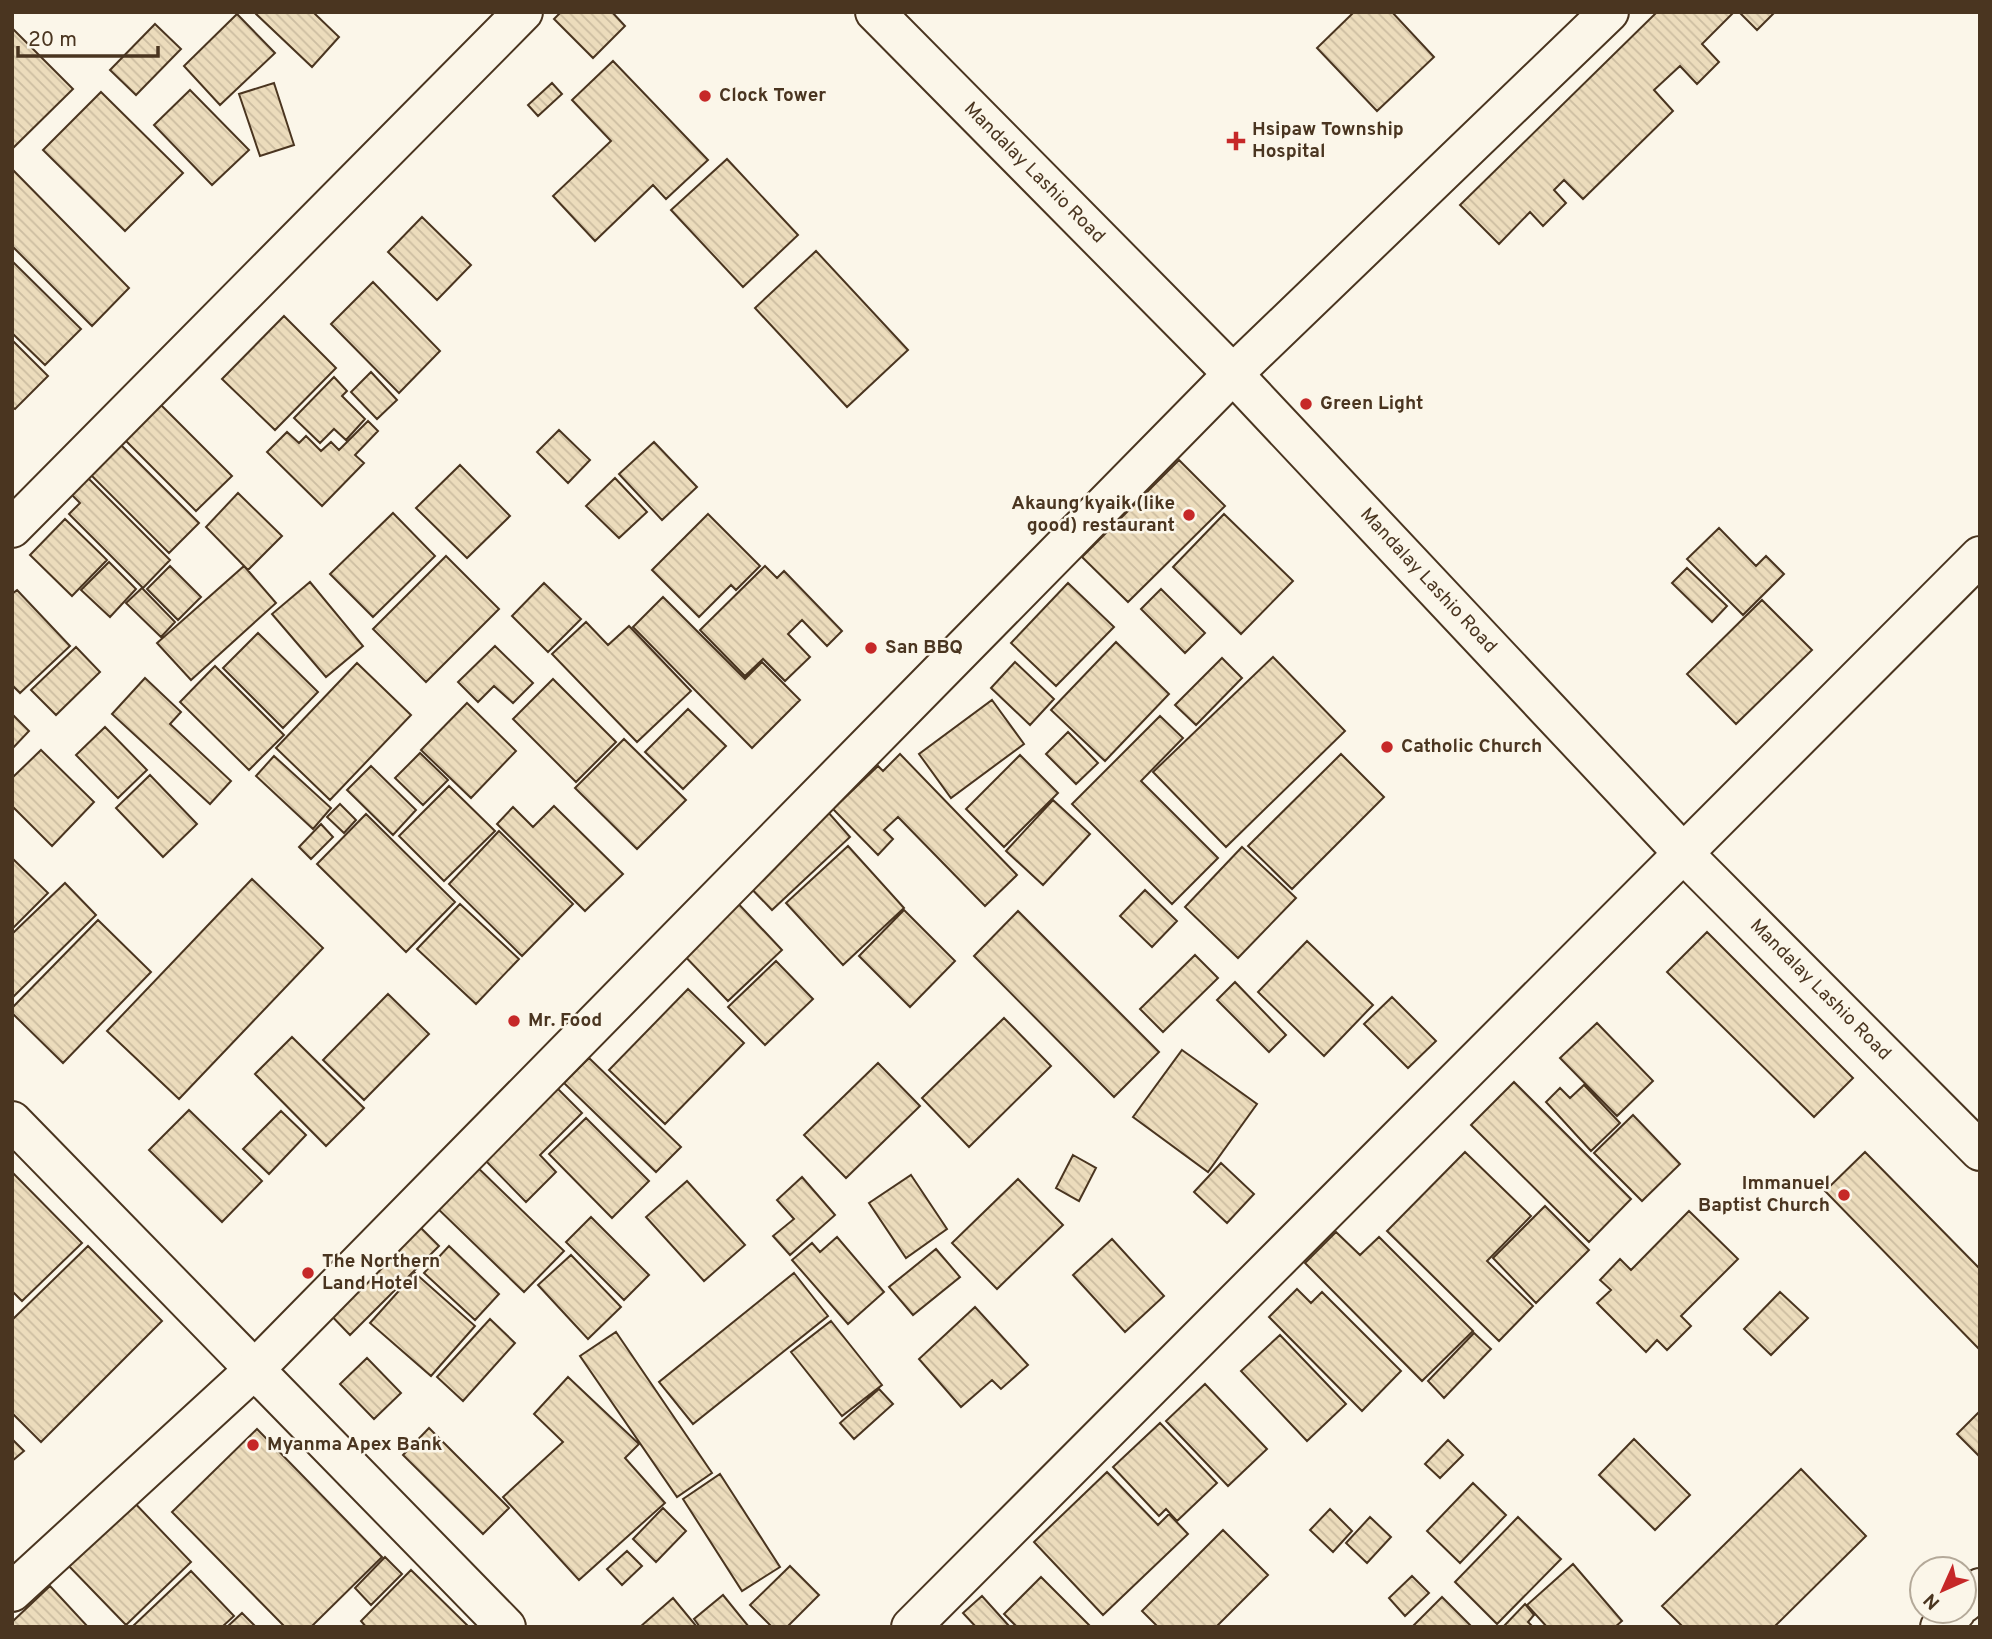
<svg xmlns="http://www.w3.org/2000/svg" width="1992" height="1639" viewBox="0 0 1992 1639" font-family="Overpass,sans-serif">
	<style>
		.building { fill: url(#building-back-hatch); stroke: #4a3520; stroke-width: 2 }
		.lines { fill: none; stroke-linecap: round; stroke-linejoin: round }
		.street-casing { stroke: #4a3520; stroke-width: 42 }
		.secondary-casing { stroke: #4a3520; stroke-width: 42 }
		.highway-casing { stroke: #4a3520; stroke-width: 42 }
		.street { stroke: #fbf6e9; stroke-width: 38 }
		.secondary { stroke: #fbf6e9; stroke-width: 38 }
		.highway { stroke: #fbf6e9; stroke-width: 38 }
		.poi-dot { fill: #c62828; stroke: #fbf6e9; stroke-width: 2.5 }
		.labels { text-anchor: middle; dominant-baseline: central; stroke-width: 5; stroke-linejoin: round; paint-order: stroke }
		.poi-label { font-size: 19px; font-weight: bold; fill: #4a3520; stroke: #fbf6e9; text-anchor: start }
		.street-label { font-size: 19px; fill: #4a3520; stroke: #fbf6e9 }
	</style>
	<defs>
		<pattern id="building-back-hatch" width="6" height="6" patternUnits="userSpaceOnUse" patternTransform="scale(1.75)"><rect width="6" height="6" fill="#ecdcbc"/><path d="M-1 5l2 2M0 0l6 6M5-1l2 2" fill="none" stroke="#ccbda1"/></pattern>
	</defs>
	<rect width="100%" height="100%" fill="#fbf6e9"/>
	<path class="building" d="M254 12H313L339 37 312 67Z
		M561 12H612L625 26 593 58 554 19Z
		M1354 12H1392L1434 57 1377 111 1317 48Z
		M1657 12H1734L1702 44 1719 62 1697 84 1680 66 1654 90 1673 111 1583 199 1564 180 1554 190 1566 203 1543 226 1530 212 1499 244 1460 205Z
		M1739 12H1775L1757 30Z
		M237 14 275 53 220 105 184 66Z
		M155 24 181 49 136 95 110 70Z
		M12 28 73 89 12 149Z
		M613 61 708 160 666 199 653 185 595 241 553 196 611 141 572 100Z
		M274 83 294 145 260 156 239 94Z
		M552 83 562 94 538 116 528 105Z
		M190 90 249 150 212 185 154 125Z
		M101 92 183 173 125 231 43 150Z
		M727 159 798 235 743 287 671 210Z
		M12 169 129 288 92 326 12 246Z
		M422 217 471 265 437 300 388 252Z
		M816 251 908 350 847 407 755 308Z
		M12 261 81 329 45 365 12 333Z
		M373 282 440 351 399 393 331 324Z
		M284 316 336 368 275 430 222 379Z
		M12 340 48 376 15 409 12 407Z
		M371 372 397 400 377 419 351 392Z
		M334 377 347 391 342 396 365 419 346 440 334 429 320 443 294 418Z
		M155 399 232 476 196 511 119 434Z
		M368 421 378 431 355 455 364 463 322 506 267 452 287 432 299 443 306 436 321 451 331 442 339 450Z
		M559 430 590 460 568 483 537 452Z
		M109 433 199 523 169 553 79 463Z
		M654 442 697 487 662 520 619 474Z
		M1179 460 1225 506 1128 602 1082 557Z
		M460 465 510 516 467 558 416 508Z
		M84 474 170 560 143 588 69 514 80 503 68 491Z
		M615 478 647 512 619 538 586 506Z
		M238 493 282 536 248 570 206 527Z
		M393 513 435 556 373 617 330 574Z
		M708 514 760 566 736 590 731 585 699 617 652 570Z
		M1224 514 1293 581 1241 634 1173 567Z
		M65 519 107 560 72 596 30 555Z
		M1719 528 1756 566 1766 556 1784 574 1743 615 1687 559Z
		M446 556 499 609 426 682 373 629Z
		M109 562 136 589 110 617 81 590Z
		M170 566 201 597 178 620 147 589Z
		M244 566 276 603 191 680 157 643Z
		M765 566 777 578 784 571 842 631 827 646 802 620 788 634 810 657 785 681 763 659 745 676 700 630Z
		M1687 568 1727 606 1712 622 1672 583Z
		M310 582 363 646 326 677 272 614Z
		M544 583 581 619 548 652 512 616Z
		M1068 583 1114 627 1056 686 1011 643Z
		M142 588 175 622 161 637 126 603Z
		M1161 589 1205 633 1185 653 1141 609Z
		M17 590 70 646 20 693 12 685V594Z
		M663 597 745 679 762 662 800 700 752 748 633 627Z
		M1762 600 1812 650 1736 724 1687 674Z
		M586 622 608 645 629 626 691 691 637 742 552 654Z
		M258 633 318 692 283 728 223 668Z
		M1116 642 1169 694 1105 761 1051 710Z
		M495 646 533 683 513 703 494 686 478 702 458 682Z
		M76 647 100 672 56 715 31 690Z
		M1273 657 1345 731 1226 847 1153 772Z
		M1222 658 1242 678 1196 725 1175 705Z
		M1015 662 1054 699 1030 725 991 688Z
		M357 663 411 715 330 800 276 748Z
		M215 666 284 735 249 770 180 702Z
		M145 678 181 712 170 724 231 781 210 804 112 714Z
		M553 679 616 742 576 782 513 719Z
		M992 700 1024 744 951 798 919 754Z
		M467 703 516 751 471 798 421 750Z
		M688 709 726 746 683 789 645 752Z
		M12 714 29 731 12 749Z
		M1160 716 1183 738 1141 781 1218 858 1172 904 1072 804Z
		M105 727 147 770 118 798 76 755Z
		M1068 732 1098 763 1076 784 1046 754Z
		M624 739 686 800 637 849 575 788Z
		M41 750 94 802 52 846 12 806V778Z
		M420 753 448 780 423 805 395 778Z
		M900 754 1017 875 985 906 898 817 884 830 893 839 878 855 833 809 878 766 883 771Z
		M1341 754 1384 797 1292 889 1248 846Z
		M1020 755 1058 793 1004 847 966 809Z
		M274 756 331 808 313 829 256 776Z
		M371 766 416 810 393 835 347 790Z
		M150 775 197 824 163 857 116 808Z
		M449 786 495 831 444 881 399 836Z
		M1053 800 1090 834 1043 885 1006 851Z
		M820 803 850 837 772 910 740 877Z
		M340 804 356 820 344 833 327 817Z
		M554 806 623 874 585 911 497 824 513 807 533 827Z
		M366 814 455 902 406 952 317 864Z
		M321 824 333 837 311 859 299 847Z
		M499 831 573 904 522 956 449 884Z
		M848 846 904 908 843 965 786 903Z
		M1242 847 1296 898 1238 958 1185 907Z
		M12 858 48 893 12 929Z
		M252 879 323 948 179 1099 107 1031Z
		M65 883 96 915 12 998V934Z
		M1145 890 1177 921 1152 947 1120 916Z
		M731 896 782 950 728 1001 677 948Z
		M460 904 519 959 476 1004 417 949Z
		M904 910 955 961 910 1007 859 956Z
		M1018 911 1159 1052 1114 1097 974 956Z
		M98 920 151 972 63 1063 12 1013V1008Z
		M1707 932 1853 1078 1814 1117 1667 972Z
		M1307 941 1373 1005 1324 1056 1258 992Z
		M1195 955 1218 978 1163 1032 1140 1009Z
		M776 961 813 999 765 1045 728 1007Z
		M1235 982 1286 1035 1269 1052 1217 1000Z
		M688 989 744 1043 665 1124 609 1070Z
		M388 994 429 1034 364 1100 323 1060Z
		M1392 997 1436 1041 1408 1068 1364 1024Z
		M1004 1018 1051 1066 969 1147 922 1098Z
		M1597 1023 1653 1081 1617 1116 1560 1058Z
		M292 1037 364 1108 326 1146 255 1074Z
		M1182 1050 1257 1104 1208 1172 1133 1117Z
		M589 1058 681 1147 656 1172 564 1083Z
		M878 1063 920 1106 846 1178 804 1135Z
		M1514 1082 1631 1199 1589 1242 1471 1125Z
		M1584 1085 1620 1123 1591 1151 1546 1102 1560 1088 1570 1098Z
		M556 1087 582 1113 540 1155 556 1172 526 1202 484 1159Z
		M189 1110 262 1181 222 1222 149 1150Z
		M281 1111 306 1135 269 1174 243 1149Z
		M1633 1115 1680 1164 1642 1201 1594 1153Z
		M586 1118 649 1181 612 1218 549 1154Z
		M1465 1152 1531 1216 1487 1261 1533 1306 1499 1341 1387 1231Z
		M1865 1152 1980 1269V1350L1825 1191Z
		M1073 1155 1096 1168 1079 1201 1056 1188Z
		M473 1163 564 1251 524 1292 433 1204Z
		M1221 1163 1254 1194 1227 1223 1194 1192Z
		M12 1172 82 1243 22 1301 12 1291Z
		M911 1175 947 1229 906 1258 869 1203Z
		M802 1177 835 1215 790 1255 773 1236 794 1219 777 1200Z
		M1018 1179 1063 1225 997 1289 952 1243Z
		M687 1181 745 1245 704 1281 646 1217Z
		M1545 1206 1589 1250 1536 1303 1493 1258Z
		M1689 1211 1738 1259 1681 1316 1691 1326 1667 1350 1657 1340 1646 1352 1597 1303 1611 1290 1600 1280 1620 1259 1631 1270Z
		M410 1217 439 1246 350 1335 322 1306Z
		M591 1217 649 1275 624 1300 566 1242Z
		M1336 1232 1360 1255 1379 1237 1473 1331 1422 1381 1305 1263Z
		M837 1237 884 1292 848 1324 792 1260 812 1243 820 1252Z
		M1112 1239 1164 1296 1125 1332 1073 1275Z
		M88 1246 162 1321 41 1442 12 1413V1320Z
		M449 1246 499 1294 475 1320 424 1273Z
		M936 1249 960 1277 913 1315 889 1287Z
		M571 1255 621 1307 588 1339 538 1285Z
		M415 1273 475 1326 431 1376 370 1323Z
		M794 1273 828 1316 693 1424 659 1382Z
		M1297 1289 1311 1303 1322 1292 1401 1371 1362 1411 1269 1317Z
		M1780 1292 1808 1318 1771 1355 1744 1329Z
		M975 1307 1028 1365 1001 1389 992 1380 961 1407 919 1359Z
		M490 1319 515 1343 463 1401 437 1377Z
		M831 1321 882 1385 842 1416 791 1352Z
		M616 1332 712 1473 677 1497 580 1356Z
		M1474 1333 1491 1349 1444 1398 1428 1381Z
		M1280 1335 1346 1404 1307 1441 1241 1371Z
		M367 1358 401 1393 374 1419 340 1384Z
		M568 1377 639 1444 625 1458 665 1503 579 1580 503 1497 563 1442 534 1414Z
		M1205 1384 1267 1449 1228 1486 1166 1421Z
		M879 1389 893 1404 854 1439 840 1423Z
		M1980 1411V1457L1957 1434Z
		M1160 1423 1217 1483 1177 1521 1166 1509 1159 1516 1113 1467Z
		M429 1428 509 1508 483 1534 403 1455Z
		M257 1429 382 1557 311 1627H285L172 1512Z
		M12 1439 24 1451 12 1461Z
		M1634 1439 1690 1495 1655 1530 1599 1475Z
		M1448 1440 1463 1455 1440 1478 1425 1464Z
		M1801 1469 1866 1536 1774 1627H1683L1662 1606Z
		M1107 1472 1158 1525 1169 1514 1188 1534 1103 1615 1034 1542Z
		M720 1474 780 1567 742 1591 683 1499Z
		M1473 1483 1506 1515 1460 1563 1427 1531Z
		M129 1497 191 1562 126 1625 64 1561Z
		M663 1508 686 1531 656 1562 633 1539Z
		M1330 1509 1352 1531 1333 1552 1310 1530Z
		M1370 1517 1391 1537 1367 1563 1346 1543Z
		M1518 1517 1561 1559 1497 1624 1455 1582Z
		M1223 1530 1268 1575 1216 1627H1158L1142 1611Z
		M627 1551 642 1566 622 1585 607 1569Z
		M385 1557 402 1574 371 1605 355 1588Z
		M1573 1564 1622 1621 1615 1627H1547L1527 1605Z
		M790 1566 819 1595 787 1627H772L750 1605Z
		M411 1570 469 1627H366L361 1621Z
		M191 1571 234 1616 222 1627H132Z
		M1412 1576 1429 1593 1405 1616 1389 1598Z
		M1041 1577 1090 1626V1627H1017L1004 1614Z
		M50 1586 88 1627H12V1622Z
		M723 1595 749 1627H700L694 1619Z
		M982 1596 1009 1626V1627H976L963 1613Z
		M1442 1597 1472 1627H1412Z
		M673 1598 697 1627H640Z
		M1525 1604 1534 1615 1528 1622 1533 1627H1503Z
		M242 1613 256 1627H227Z"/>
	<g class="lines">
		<g class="street-casing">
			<path id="street" d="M1233 374 1609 12
				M12 528 523 12
				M12 1121 506 1627
				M1964 1603 1980 1588
				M911 1627 1980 556
				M1940 1627 1956 1611"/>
		</g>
		<g class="secondary-casing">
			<path id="secondary" d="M12 1592 255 1369 1233 374"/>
		</g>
		<g class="highway-casing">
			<path id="highway" d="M875 12 1233 374 1684 854 1980 1151"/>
		</g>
		<use href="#street" class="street"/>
		<use href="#secondary" class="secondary"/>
		<use href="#highway" class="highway"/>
	</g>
	<g class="poi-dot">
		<circle cx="705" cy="96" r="7"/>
		<path d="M1232.5 130.5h7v7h7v7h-7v7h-7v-7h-7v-7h7z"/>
		<circle cx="1306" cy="404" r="7"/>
		<circle cx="1189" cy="515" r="7"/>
		<circle cx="871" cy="648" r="7"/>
		<circle cx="1387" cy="747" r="7"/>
		<circle cx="514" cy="1021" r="7"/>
		<circle cx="1844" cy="1195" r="7"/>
		<circle cx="308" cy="1273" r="7"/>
		<circle cx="253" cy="1445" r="7"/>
	</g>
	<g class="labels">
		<g class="poi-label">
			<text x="719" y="96">Clock Tower</text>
			<text x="1252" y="130">Hsipaw Township<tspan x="1252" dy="22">Hospital</tspan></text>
			<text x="1320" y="404">Green Light</text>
			<text x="1175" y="504" text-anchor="end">Akaung kyaik (like<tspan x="1175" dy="22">good) restaurant</tspan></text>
			<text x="885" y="648">San BBQ</text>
			<text x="1401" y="747">Catholic Church</text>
			<text x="528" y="1021">Mr. Food</text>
			<text x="1830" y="1184" text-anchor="end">Immanuel<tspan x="1830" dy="22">Baptist Church</tspan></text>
			<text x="322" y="1262">The Northern<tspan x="322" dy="22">Land Hotel</tspan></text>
			<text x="267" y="1445">Myanma Apex Bank</text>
		</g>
		<g class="street-label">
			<text transform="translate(1034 173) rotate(45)">Mandalay Lashio Road</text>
			<text transform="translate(1428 581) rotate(47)">Mandalay Lashio Road</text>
			<text transform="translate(1820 990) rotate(45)">Mandalay Lashio Road</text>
		</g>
	</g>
	<rect width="1992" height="1639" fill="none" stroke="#4a3520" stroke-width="28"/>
	<g transform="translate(1943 1590) rotate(225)"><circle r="33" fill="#fbf6e9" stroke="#b4a999" stroke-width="2"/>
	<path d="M0-5L12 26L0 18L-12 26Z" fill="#c62828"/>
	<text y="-10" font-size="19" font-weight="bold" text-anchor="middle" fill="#4a3520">N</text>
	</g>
	<path d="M18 46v10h140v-10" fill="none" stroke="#4a3520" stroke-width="3.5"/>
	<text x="28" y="46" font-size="21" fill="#4a3520" stroke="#fbf6e9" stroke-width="5" paint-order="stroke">20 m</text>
</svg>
